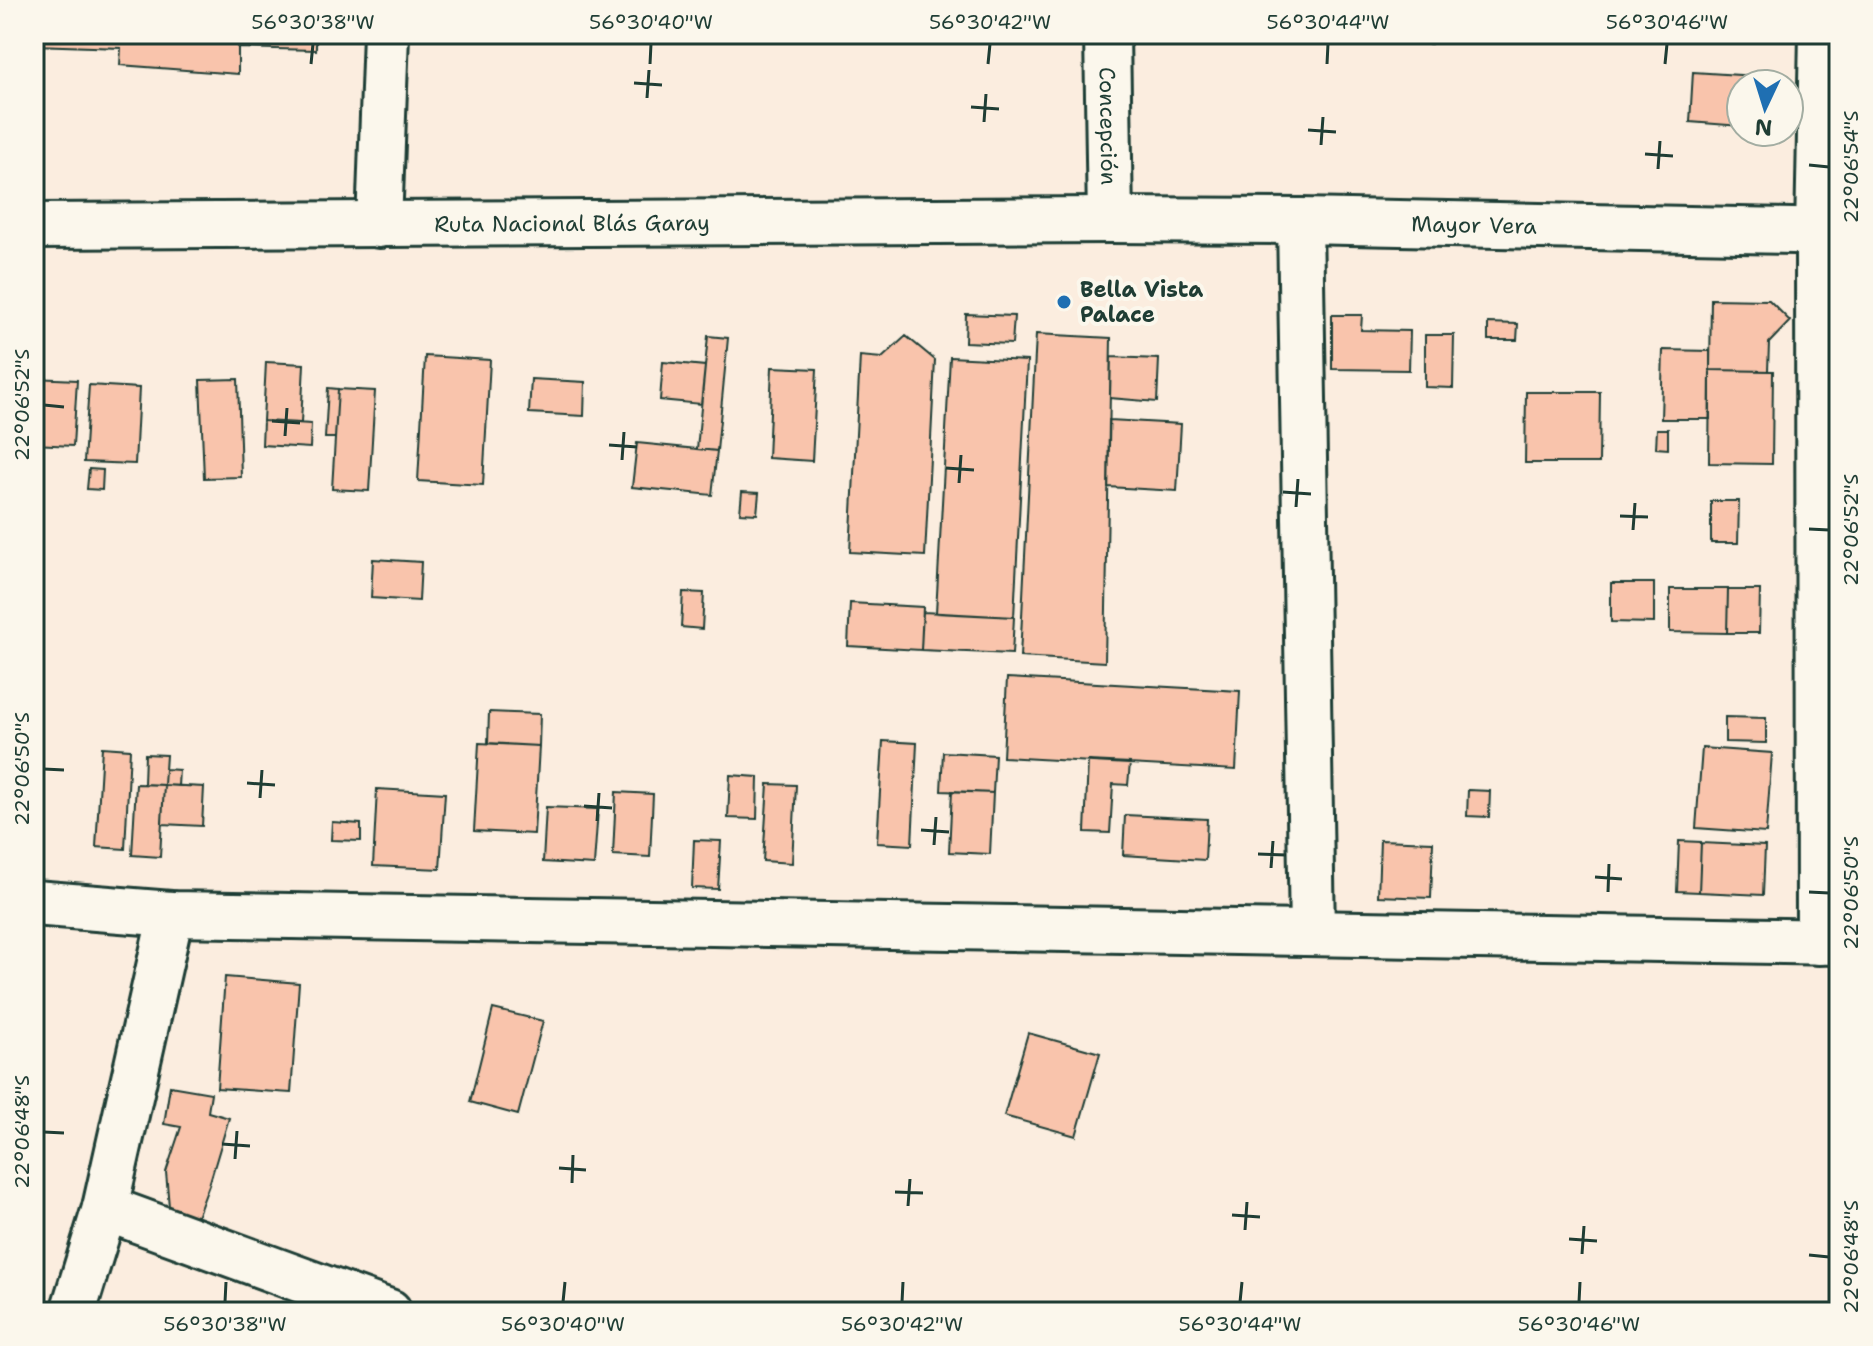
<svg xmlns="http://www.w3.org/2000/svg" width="1873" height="1346" viewBox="0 0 1873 1346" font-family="'Shantell Sans',sans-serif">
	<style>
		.building { fill: #f9c4ac; stroke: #1f3d34; stroke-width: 2 }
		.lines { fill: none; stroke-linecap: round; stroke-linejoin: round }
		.minor-casing { stroke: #1f3d34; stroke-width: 50 }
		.highway-casing { stroke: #1f3d34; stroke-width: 50 }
		.minor { stroke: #fbf7ec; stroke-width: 44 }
		.highway { stroke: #fbf7ec; stroke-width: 44 }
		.ticks { fill: none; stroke: #1f3d34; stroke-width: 3 }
		.poi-dot { fill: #1f6fb2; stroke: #fbf7ec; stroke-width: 3 }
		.labels { text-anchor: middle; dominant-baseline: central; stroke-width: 8; stroke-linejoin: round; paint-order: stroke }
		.street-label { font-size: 22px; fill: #1f3d34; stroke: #fbf7ec }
		.poi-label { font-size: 22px; font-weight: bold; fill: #1f3d34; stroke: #fbf7ec; text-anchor: start }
		.neatline { fill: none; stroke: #1f3d34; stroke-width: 3 }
		.ticks-label { font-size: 20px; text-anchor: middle; fill: #1f3d34 }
	</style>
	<rect width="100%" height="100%" fill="#fbeddf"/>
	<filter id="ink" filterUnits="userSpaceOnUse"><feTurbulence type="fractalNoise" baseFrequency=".0125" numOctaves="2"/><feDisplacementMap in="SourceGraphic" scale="16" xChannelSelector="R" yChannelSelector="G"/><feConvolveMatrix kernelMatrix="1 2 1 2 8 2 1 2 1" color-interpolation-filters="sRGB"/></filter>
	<g filter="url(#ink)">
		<path class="building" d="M34 34H316V50L238 48V74L120 65 121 48 34 45Z
			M1358 34H1431V44L1358 40Z
			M1694 34H1761V40Z
			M1693 72 1771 77 1770 84H1741V126L1690 122Z
			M1711 299 1769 300 1790 321 1769 343 1768 371 1710 370Z
			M966 314 1014 316 1012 344 965 342Z
			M1332 315H1362L1361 330 1410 331 1409 370 1332 369Z
			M1488 323 1518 324 1517 340H1488Z
			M1036 334 1111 338 1105 662 1020 657Z
			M1425 335H1454L1453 388 1425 387Z
			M708 336 728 338 717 451 697 449Z
			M906 336 935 360 925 556 850 552 860 356 882 358Z
			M1663 350 1710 351V419H1661Z
			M425 356 490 360 483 485 418 481Z
			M950 357 1027 361 1014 617 936 613Z
			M1111 357 1159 359 1157 402 1110 398Z
			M266 362 304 364 301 423 263 421Z
			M663 362 705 366 701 404 660 400Z
			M772 367 817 369 812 461 768 458Z
			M1710 370 1773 371 1772 464 1709 463Z
			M34 378 77 380 73 446 34 444Z
			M238 379 241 477 204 478 200 380Z
			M531 379 585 382 584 416 529 413Z
			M89 385 139 388 135 464 84 462Z
			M328 388 338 389 335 438H325Z
			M338 389 375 391 369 491 332 489Z
			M1526 392H1600L1599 463H1525Z
			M1109 420 1181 424 1177 491 1108 487Z
			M263 421 311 424 310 448 262 445Z
			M1657 429H1668V449L1656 448Z
			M637 443 717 451 712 495 632 487Z
			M89 469 103 470 102 490 87 489Z
			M742 492 759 493 757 514 740 513Z
			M1711 501H1739L1738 543H1711Z
			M373 559 421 562 419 601 371 598Z
			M1611 583H1654V623L1611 622Z
			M1670 589H1728L1727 633 1670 632Z
			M1728 590H1760L1759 633H1727Z
			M683 592 704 593 702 629 681 627Z
			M850 603 923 607 921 650 848 646Z
			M923 612 1014 617 1012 654 921 650Z
			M1007 678 1240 691 1236 770 1003 757Z
			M489 712 540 714 539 746 488 743Z
			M1725 717 1766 718V743L1725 742Z
			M883 741 917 743 912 845 877 843Z
			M479 743 539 746 534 834 474 831Z
			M102 747 130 749 125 849 96 847Z
			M1702 748 1772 753 1766 833 1696 828Z
			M943 752 995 755 993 793 941 791Z
			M145 754 166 755 164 785 144 784Z
			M1088 761 1130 763 1128 785 1113 784 1110 833 1085 832Z
			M165 769 179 770 178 786 164 785Z
			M730 775 758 777 757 819 728 818Z
			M136 784 164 785 160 857 132 855Z
			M768 784 796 785 792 863 763 861Z
			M164 785 204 787 202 826 162 824Z
			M377 789 445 793 440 869 373 866Z
			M1468 790 1490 791 1489 817 1467 816Z
			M952 791 993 793 990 854 949 852Z
			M616 792 653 794 650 857 613 855Z
			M546 807 598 809 594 865 543 862Z
			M1125 815 1207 819 1205 860 1123 855Z
			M332 822 361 824V841L331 840Z
			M694 840 721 841 718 889 692 888Z
			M1380 840 1433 842 1431 898 1378 896Z
			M1679 841 1701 842 1699 892 1677 891Z
			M1701 843 1765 846 1763 895 1699 892Z
			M225 977 299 983 291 1093 217 1088Z
			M493 1009 543 1021 518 1115 470 1102Z
			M1028 1033 1100 1053 1076 1136 1004 1116Z
			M170 1086 211 1093 208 1112 229 1118 209 1185 194 1225 170 1218 166 1172 181 1127 164 1124Z
			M1196 1308H1270V1312H1196Z"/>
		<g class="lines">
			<g class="minor-casing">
				<g id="minor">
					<path id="s1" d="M1107 34 1110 220"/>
					<path d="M1300 221 1312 933"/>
					<path d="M379 225 386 34"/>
					<path d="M34 903 171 914 1839 942"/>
					<path d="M1819 942 1818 233 1822 34"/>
					<path d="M105 1208 389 1312"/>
					<path d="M73 1312 105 1208 171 914"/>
				</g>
			</g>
			<g class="highway-casing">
				<g id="highway">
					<path id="s2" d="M34 226 1110 220 1300 221 1839 232"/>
				</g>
			</g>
			<use href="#minor" class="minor"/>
			<use href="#highway" class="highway"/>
		</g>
	</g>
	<path class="ticks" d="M311 64 313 44M650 64 651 44M988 64 990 44M1327 64 1328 44M1665 64 1667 44M634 83 662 85M647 98 649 70M971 107 999 109M984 122 986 94M1308 130 1336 132M1321 145 1323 117M1645 154 1673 156M1809 165 1829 167M1658 169 1660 141M44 405 64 407M272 421 300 423M285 436 287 408M609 445 637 447M622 460 624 432M946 468 974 470M959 483 961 455M1283 492 1311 494M1296 507 1298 479M1620 516 1648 517M1809 529 1829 530M1633 530 1635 503M44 769 64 770M247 783 275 785M260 798 262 770M584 806 612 808M597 821 599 793M921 830 949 832M934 845 936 817M1258 854 1286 855M1271 868 1273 841M1595 877 1622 879M1608 892 1609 864M1809 892 1829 893M44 1132 64 1133M222 1144 250 1146M235 1159 237 1131M559 1168 586 1170M572 1183 573 1155M895 1192 923 1193M908 1206 910 1179M1232 1215 1260 1217M1245 1230 1247 1202M1569 1239 1597 1241M1582 1254 1584 1226M1809 1255 1829 1257M225 1302 226 1282M563 1302 565 1282M902 1302 903 1282M1240 1302 1242 1282M1579 1302 1580 1282"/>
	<circle class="poi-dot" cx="1064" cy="302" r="8"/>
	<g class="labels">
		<g class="street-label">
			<text stroke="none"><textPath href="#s1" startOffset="92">Concepción</textPath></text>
			<text stroke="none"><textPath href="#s2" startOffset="538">Ruta Nacional Blás Garay</textPath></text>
			<text stroke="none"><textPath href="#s2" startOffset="1440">Mayor Vera</textPath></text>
		</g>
		<g class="poi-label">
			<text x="1080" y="289">Bella Vista<tspan x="1080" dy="25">Palace</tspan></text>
		</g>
	</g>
	<rect width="1873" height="1346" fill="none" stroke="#fbf7ec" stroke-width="88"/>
	<g transform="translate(1765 108) rotate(184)"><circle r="38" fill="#fbf7ec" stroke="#a3ada2" stroke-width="2"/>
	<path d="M0-6L14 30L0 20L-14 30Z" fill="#1f6fb2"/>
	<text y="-12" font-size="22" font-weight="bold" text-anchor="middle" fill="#1f3d34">N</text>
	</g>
	<rect x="44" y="44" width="1785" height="1258" class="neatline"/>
	<g class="ticks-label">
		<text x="313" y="29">56°30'38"W</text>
		<text x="651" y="29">56°30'40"W</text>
		<text x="990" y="29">56°30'42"W</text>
		<text x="1328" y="29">56°30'44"W</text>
		<text x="1667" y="29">56°30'46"W</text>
		<text transform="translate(1851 167) rotate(-90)" y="7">22°06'54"S</text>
		<text transform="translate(22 405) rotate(-90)" y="7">22°06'52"S</text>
		<text transform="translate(1851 530) rotate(-90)" y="7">22°06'52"S</text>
		<text transform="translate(22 769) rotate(-90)" y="7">22°06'50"S</text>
		<text transform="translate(1851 893) rotate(-90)" y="7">22°06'50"S</text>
		<text transform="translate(22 1132) rotate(-90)" y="7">22°06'48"S</text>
		<text transform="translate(1851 1257) rotate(-90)" y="7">22°06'48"S</text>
		<text x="225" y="1331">56°30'38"W</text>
		<text x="563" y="1331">56°30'40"W</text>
		<text x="902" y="1331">56°30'42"W</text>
		<text x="1240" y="1331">56°30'44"W</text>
		<text x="1579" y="1331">56°30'46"W</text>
	</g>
</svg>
